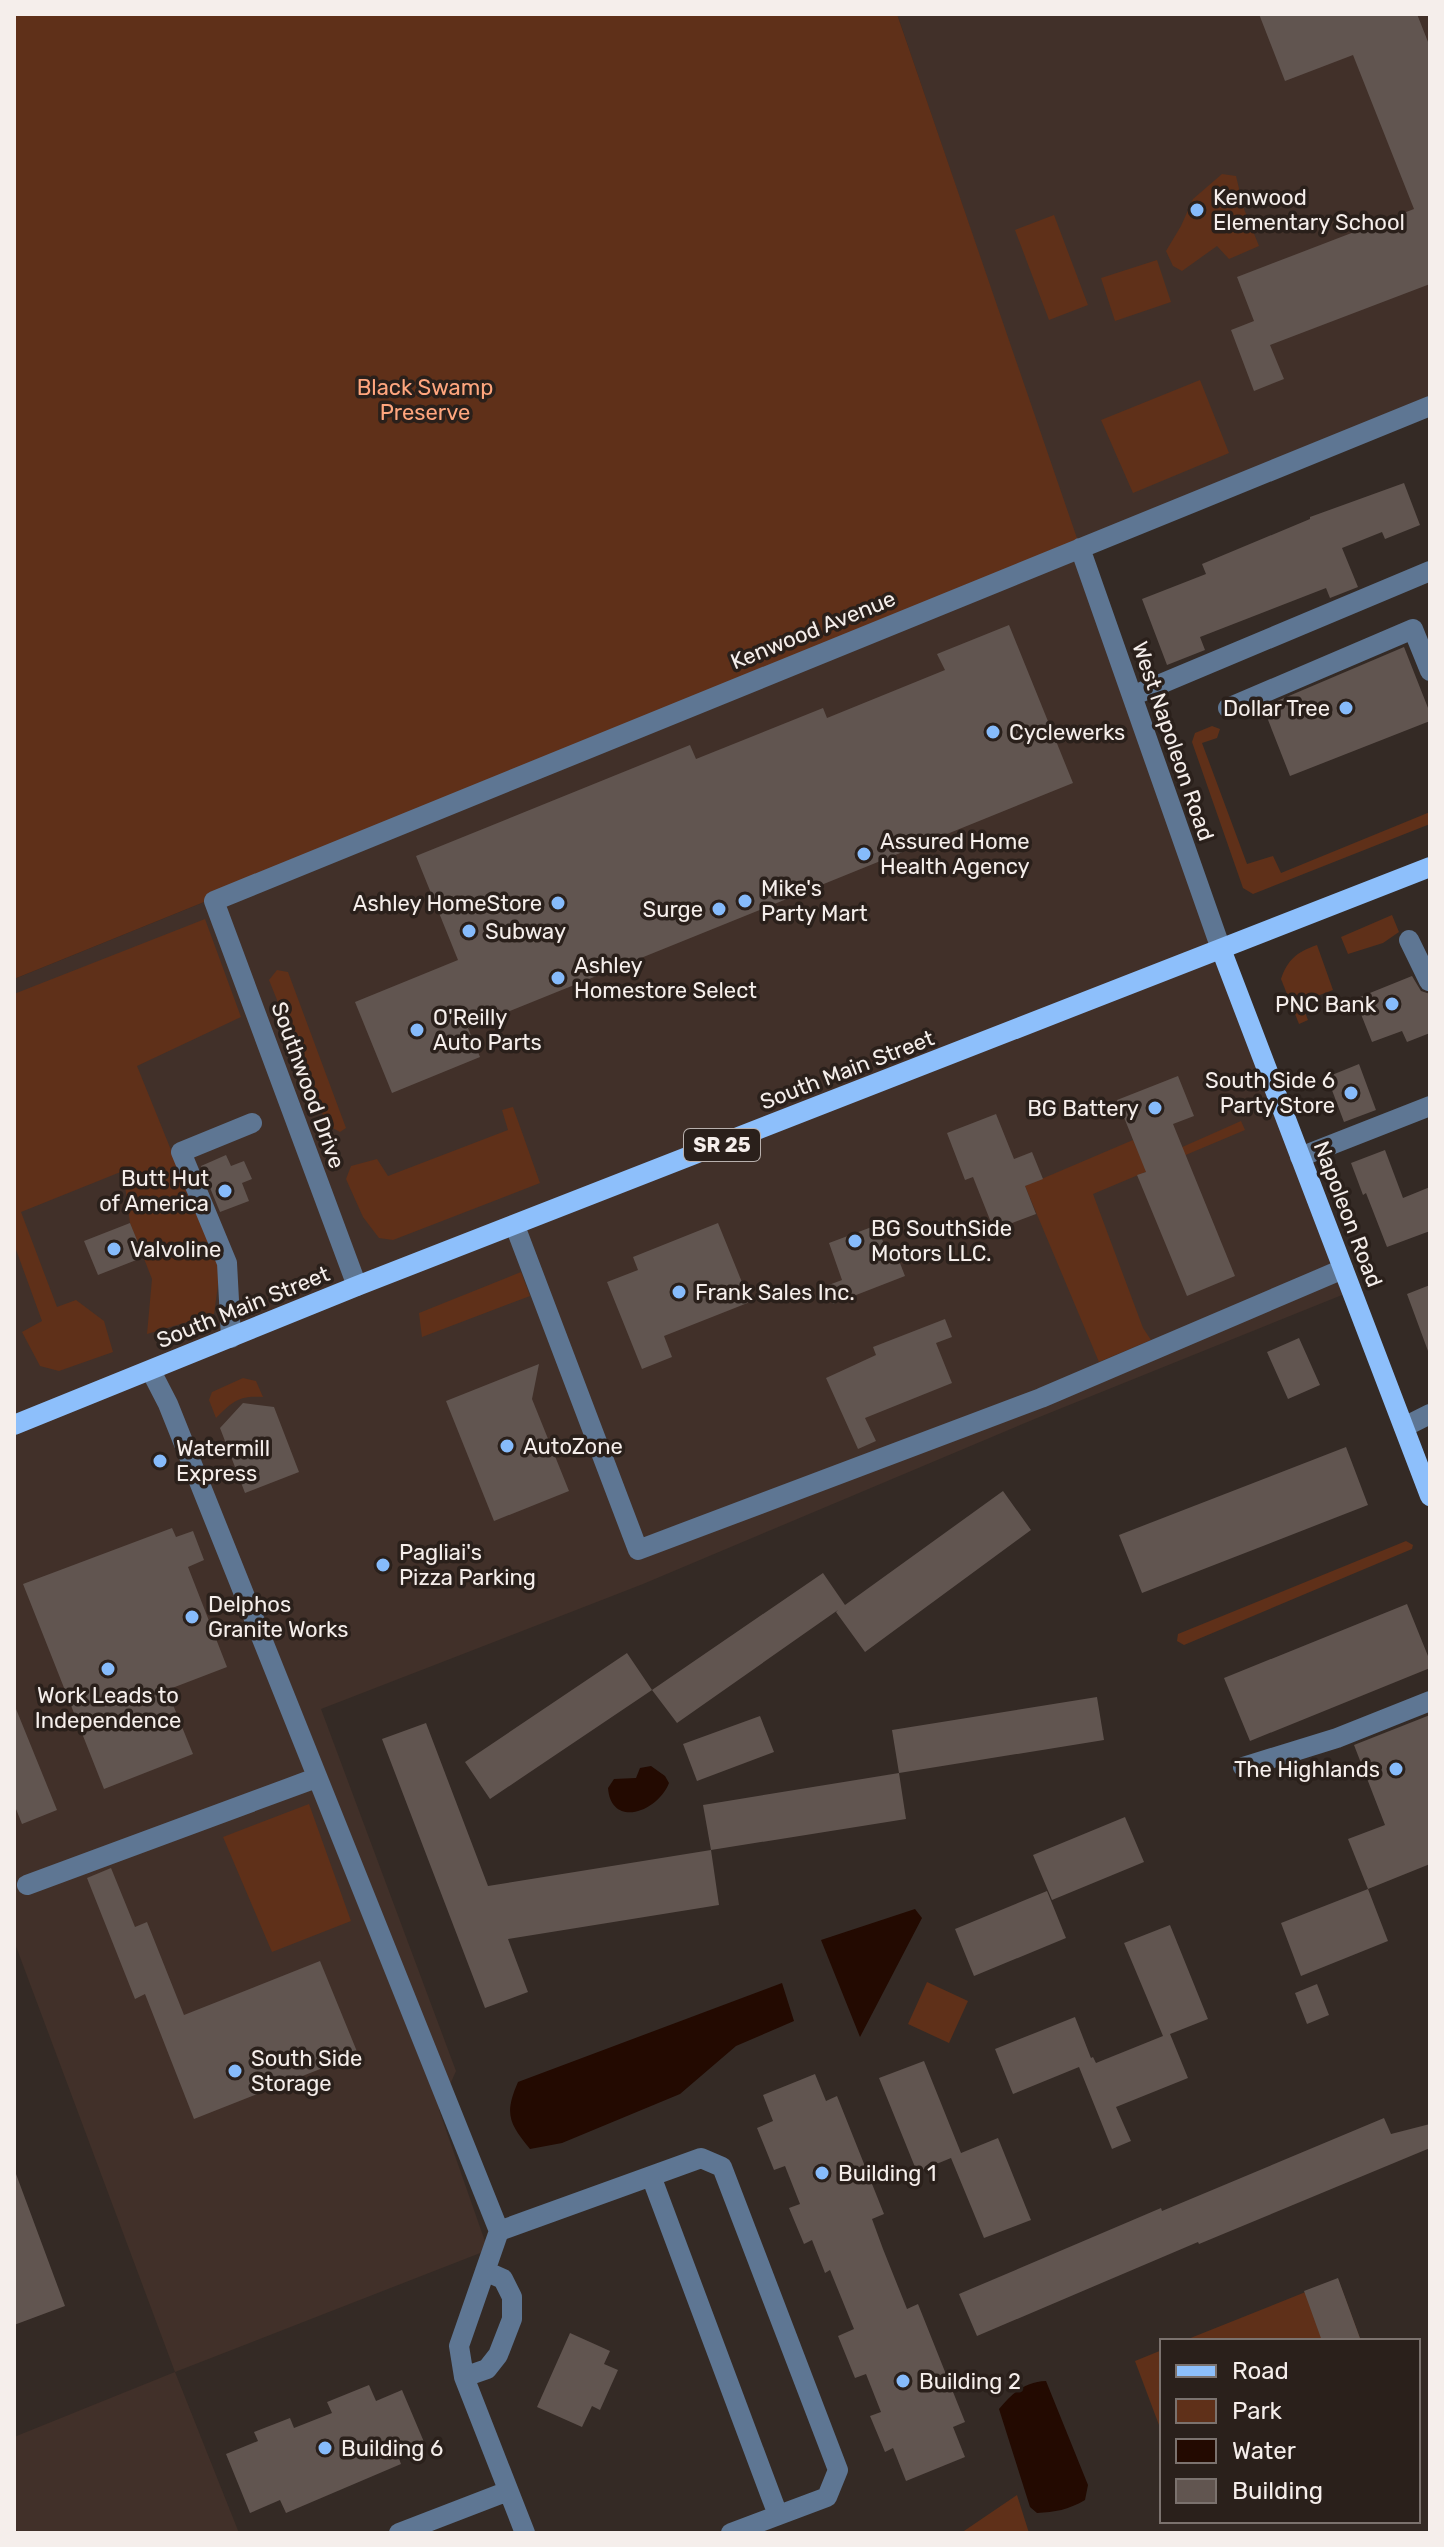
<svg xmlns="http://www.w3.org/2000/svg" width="1444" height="2547" viewBox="0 0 1444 2547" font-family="Rubik,sans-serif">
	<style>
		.built { fill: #413029 }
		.green { fill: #5f3019 }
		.water { fill: #230a01 }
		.building { fill: #615550 }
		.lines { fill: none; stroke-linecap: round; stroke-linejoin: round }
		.minor { stroke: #5e7693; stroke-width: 20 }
		.major { stroke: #8dbffb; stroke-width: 20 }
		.poi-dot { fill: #86bbfb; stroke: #2a201b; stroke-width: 3 }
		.labels { text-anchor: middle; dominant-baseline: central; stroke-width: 7; stroke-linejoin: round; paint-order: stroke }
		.shield { fill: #2a201b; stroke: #b8b0ad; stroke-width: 2 }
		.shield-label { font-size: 20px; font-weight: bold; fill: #f5eeeb }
		.poi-label { font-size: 22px; fill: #f5eeeb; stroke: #2a201b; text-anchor: start }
		.park-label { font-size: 22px; fill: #ffa67e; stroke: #2a201b }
		.street-label { font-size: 22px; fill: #f5eeeb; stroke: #2a201b }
	</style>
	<rect width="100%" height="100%" fill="#342a25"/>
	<path class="built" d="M897 14H1430V406L1080 548 1352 1291 1037 1418 643 1584 321 1709 456 2071 439 2110 488 2250 175 2372 239 2533H14V2437L175 2372 14 1941V979L1079 548Z"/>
	<path class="green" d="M14 14H897L1080 547 14 979Z
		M1222 174 1236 176 1244 209 1259 246 1229 259 1217 246 1182 271 1173 266 1166 251 1181 226 1193 199Z
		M1054 215 1088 305 1049 320 1015 230Z
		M1157 260 1171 302 1115 321 1101 278Z
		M1200 380 1229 453 1133 493 1101 420Z
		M1212 726 1220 729 1217 738 1202 743 1247 864 1273 856 1281 873 1430 812V824L1253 894 1243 888 1192 742 1195 733Z
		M1392 915 1399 932 1383 943 1348 954 1341 937Z
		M205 919 241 1017 137 1066 220 1271 214 1314 147 1334 152 1279 130 1223 123 1171 21 1212 57 1307 76 1300 104 1321 113 1352 59 1371 40 1366 22 1332 42 1321 14 1244V994Z
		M1317 945 1333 990 1301 1002 1308 1020 1299 1024 1281 979C1288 959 1297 952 1317 945Z
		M277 970 288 972 346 1128 340 1132 327 1125 269 980Z
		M513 1107 540 1183 393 1240 379 1238 363 1217 346 1179 351 1166 377 1159 388 1176 508 1130 502 1110Z
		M1241 1121 1245 1130 1093 1194 1143 1328 1151 1340 1099 1362 1025 1186 1133 1140 1144 1164Z
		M521 1272 530 1296 422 1337 419 1313Z
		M243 1378 256 1381 263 1397C239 1395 232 1402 216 1418L209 1400 212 1392Z
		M1406 1541 1413 1545 1412 1549 1184 1645 1177 1641 1178 1634Z
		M309 1804 351 1921 272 1952 223 1837Z
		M927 1982 968 2001 949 2043 908 2024Z
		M1338 2279 1361 2341H1183Z
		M1162 2350V2433L1135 2361Z
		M1017 2495 1029 2533H961Z"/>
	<path class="water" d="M651 1766 665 1776 669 1783C657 1813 611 1828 608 1788L614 1779 636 1778 640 1768Z
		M915 1909 922 1918 860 2037 821 1940Z
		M782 1983 794 2021 736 2046 680 2094 562 2143 530 2149C509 2123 504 2114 518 2082Z
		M1046 2381 1088 2485 1085 2500C1068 2510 1055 2512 1037 2513L1030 2507 999 2409C1012 2393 1025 2382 1046 2381Z"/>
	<path class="building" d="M1259 14H1417L1430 47V284L1270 345 1284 379 1254 391 1231 330 1254 321 1237 277 1414 209 1353 55 1285 81Z
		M1404 483 1420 525 1385 539 1382 532 1342 548 1358 587 1330 598 1326 588 1200 637 1205 650 1167 665 1142 599 1206 574 1202 564 1310 519V517Z
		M1009 625 1073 783 468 1028 480 1057 392 1093 355 1002 458 960 416 856 690 745 696 759 823 708 827 718 945 670 937 654Z
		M1404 647 1430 713V721L1290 776 1263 707Z
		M1412 976 1421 991 1430 994V1033L1407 1042 1402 1031 1372 1042 1355 999Z
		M1359 1064 1376 1110 1344 1122 1327 1077Z
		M1178 1076 1194 1116 1173 1124 1235 1276 1187 1296 1137 1175 1146 1172 1117 1100Z
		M996 1114 1014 1159 1032 1152 1043 1179 1025 1186 1036 1214 994 1230 973 1177 965 1180 947 1133Z
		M1385 1150 1403 1198 1430 1187V1231L1387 1247 1366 1193 1363 1195 1351 1163Z
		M226 1155 231 1166 244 1161 252 1179 242 1183 249 1201 220 1212 201 1166Z
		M130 1223 144 1257 98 1275 84 1241Z
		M718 1223 750 1302 664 1336 672 1357 642 1369 607 1282 638 1270 633 1257Z
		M877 1225 890 1261 898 1258 905 1276 833 1304 826 1286 842 1280 829 1243Z
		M1430 1285V1350L1428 1351 1407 1294Z
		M945 1319 952 1337 936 1343 952 1383 865 1418 876 1441 858 1449 826 1378 876 1355 873 1347Z
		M1299 1338 1320 1385 1288 1399 1267 1352Z
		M539 1364 532 1399 569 1491 494 1521 446 1401Z
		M243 1403 274 1407 299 1472 245 1493 220 1428Z
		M1346 1447 1368 1505 1142 1593 1119 1535Z
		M1003 1491 1031 1530 865 1652 836 1612 838 1610 677 1723 652 1690 823 1573 845 1605Z
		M172 1528 176 1537 193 1531 204 1560 188 1567 227 1667 167 1690 193 1754 104 1789 23 1584Z
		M1407 1604 1430 1661V1668L1250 1741 1224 1678Z
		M627 1653 652 1690 490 1799 465 1762Z
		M1097 1697 1104 1740 899 1773 892 1730Z
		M14 1704 57 1810 22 1824 14 1804Z
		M1430 1715V1864L1368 1889 1348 1839 1385 1825 1354 1745Z
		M760 1716 774 1752 697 1781 683 1744Z
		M426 1723 488 1886 711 1850 719 1905 508 1939 528 1992 485 2008 382 1739Z
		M899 1773 906 1819 711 1850 703 1805Z
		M1125 1817 1144 1862 1052 1900 1033 1855Z
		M111 1868 135 1927 147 1922 184 2015 320 1961 358 2054 194 2119 145 1994 135 1999 87 1878Z
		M1368 1889 1388 1941 1301 1976 1281 1923Z
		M1047 1891 1066 1938 974 1976 955 1929Z
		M1170 1925 1208 2019 1170 2034 1188 2078 1116 2107 1131 2141 1112 2149 1079 2067 1013 2094 995 2049 1075 2017 1091 2058 1093 2057 1096 2063 1163 2036 1124 1943Z
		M1317 1984 1329 2015 1307 2024 1295 1993Z
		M924 2061 961 2153 998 2138 1031 2220 984 2238 951 2158 917 2172 879 2078Z
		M815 2074 826 2101 837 2096 884 2214 872 2219 883 2249 907 2309 918 2304 965 2422 953 2427 965 2457 906 2481 893 2448 885 2452 870 2416 881 2412 866 2374 855 2378 838 2336 854 2329 830 2270 825 2273 812 2240 804 2244 789 2208 800 2204 785 2166 774 2170 757 2128 773 2121 763 2095Z
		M1384 2118 1391 2134 1430 2124V2148L1199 2244 1198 2242 977 2336 959 2294 1161 2208 1162 2211Z
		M14 2174H16L65 2306 14 2325Z
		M1338 2278 1361 2341H1322L1304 2291Z
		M570 2333 610 2351 604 2364 618 2370 600 2410 592 2406 582 2427 537 2407Z
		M369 2385 376 2401 402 2390 424 2442 397 2453 401 2464 286 2513 280 2500 250 2513 226 2454 258 2441 254 2432 290 2418 294 2428 332 2413 327 2402Z"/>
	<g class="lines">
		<path class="minor" d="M1080 548 1221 949
			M1132 696 1430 571
			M1228 708 1413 629 1430 671
			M1409 940 1429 981
			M1300 1157 1430 1106
			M515 1226 638 1550 1041 1398 1343 1269
			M357 1286 214 901 1430 406
			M231 1338 227 1263 181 1152 252 1123
			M151 1371 168 1404 499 2231 459 2346 464 2377 525 2533
			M1404 1427 1430 1414
			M1243 1767 1337 1738 1430 1701
			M27 1885 316 1778
			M651 2176 778 2515
			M499 2231 701 2158 722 2167 838 2470 827 2497 731 2533
			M464 2377 487 2369 498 2355 512 2319V2297L503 2279 485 2271
			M399 2533 508 2491"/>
		<path class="major" d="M1221 949 1430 1496
			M14 1425 357 1286 1430 867"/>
	</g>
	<g class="poi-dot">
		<circle cx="1197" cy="210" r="8"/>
		<circle cx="1346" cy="708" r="8"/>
		<circle cx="993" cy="732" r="8"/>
		<circle cx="864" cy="854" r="8"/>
		<circle cx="745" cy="901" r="8"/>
		<circle cx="558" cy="903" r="8"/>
		<circle cx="719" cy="909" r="8"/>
		<circle cx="469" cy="931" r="8"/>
		<circle cx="558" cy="978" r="8"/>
		<circle cx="1392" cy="1004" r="8"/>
		<circle cx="417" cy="1030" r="8"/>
		<circle cx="1351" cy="1093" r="8"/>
		<circle cx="1155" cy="1108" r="8"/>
		<circle cx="225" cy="1191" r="8"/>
		<circle cx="855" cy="1241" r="8"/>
		<circle cx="114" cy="1249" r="8"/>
		<circle cx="679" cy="1292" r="8"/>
		<circle cx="507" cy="1446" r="8"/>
		<circle cx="160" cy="1461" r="8"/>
		<circle cx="383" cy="1565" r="8"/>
		<circle cx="192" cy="1617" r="8"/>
		<circle cx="108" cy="1669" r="8"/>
		<circle cx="1396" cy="1769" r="8"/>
		<circle cx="235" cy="2071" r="8"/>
		<circle cx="822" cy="2173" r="8"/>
		<circle cx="903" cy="2381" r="8"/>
		<circle cx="325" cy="2448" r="8"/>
	</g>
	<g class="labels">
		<rect class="shield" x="684" y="1129" width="76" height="32" rx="6"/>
		<g class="shield-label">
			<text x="722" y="1145">SR 25</text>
		</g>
		<g class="poi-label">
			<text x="1213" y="197">Kenwood<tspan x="1213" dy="25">Elementary School</tspan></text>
			<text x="1330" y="708" text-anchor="end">Dollar Tree</text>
			<text x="1009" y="732">Cyclewerks</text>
			<text x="880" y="841">Assured Home<tspan x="880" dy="25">Health Agency</tspan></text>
			<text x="761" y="888">Mike's<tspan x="761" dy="25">Party Mart</tspan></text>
			<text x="542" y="903" text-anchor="end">Ashley HomeStore</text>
			<text x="703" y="909" text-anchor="end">Surge</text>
			<text x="485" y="931">Subway</text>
			<text x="574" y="965">Ashley<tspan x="574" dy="25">Homestore Select</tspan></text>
			<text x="1376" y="1004" text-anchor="end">PNC Bank</text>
			<text x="433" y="1017">O'Reilly<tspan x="433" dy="25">Auto Parts</tspan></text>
			<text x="1335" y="1080" text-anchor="end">South Side 6<tspan x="1335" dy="25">Party Store</tspan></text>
			<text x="1139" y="1108" text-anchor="end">BG Battery</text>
			<text x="209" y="1178" text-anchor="end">Butt Hut<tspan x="209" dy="25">of America</tspan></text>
			<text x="871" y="1228">BG SouthSide<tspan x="871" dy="25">Motors LLC.</tspan></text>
			<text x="130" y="1249">Valvoline</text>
			<text x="695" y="1292">Frank Sales Inc.</text>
			<text x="523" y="1446">AutoZone</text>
			<text x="176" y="1448">Watermill<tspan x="176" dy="25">Express</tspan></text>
			<text x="399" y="1552">Pagliai's<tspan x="399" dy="25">Pizza Parking</tspan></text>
			<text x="208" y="1604">Delphos<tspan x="208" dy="25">Granite Works</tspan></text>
			<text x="108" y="1695" text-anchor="middle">Work Leads to<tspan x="108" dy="25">Independence</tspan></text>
			<text x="1380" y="1769" text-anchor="end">The Highlands</text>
			<text x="251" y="2058">South Side<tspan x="251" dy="25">Storage</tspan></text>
			<text x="838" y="2173">Building 1</text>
			<text x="919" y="2381">Building 2</text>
			<text x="341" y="2448">Building 6</text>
		</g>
		<g class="park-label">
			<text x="425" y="387">Black Swamp<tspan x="425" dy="25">Preserve</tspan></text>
		</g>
		<g class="street-label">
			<text transform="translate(813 630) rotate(-22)">Kenwood Avenue</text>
			<text transform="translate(1173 741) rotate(71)">West Napoleon Road</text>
			<text transform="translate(847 1070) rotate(-21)">South Main Street</text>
			<text transform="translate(308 1085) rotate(70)">Southwood Drive</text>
			<text transform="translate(1348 1214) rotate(69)">Napoleon Road</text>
			<text transform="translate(243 1307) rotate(-22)">South Main Street</text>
		</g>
	</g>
	<rect width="1444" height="2547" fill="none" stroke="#f5eeeb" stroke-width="32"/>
	<rect x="1160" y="2339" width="260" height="184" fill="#2a201b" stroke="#7b726e" stroke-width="2"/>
	<rect x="1176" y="2365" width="40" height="12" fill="#8dbffb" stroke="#7b726e" stroke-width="2"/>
	<text x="1232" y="2379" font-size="24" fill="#f5eeeb">Road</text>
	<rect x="1176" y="2399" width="40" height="24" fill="#5f3019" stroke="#7b726e" stroke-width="2"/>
	<text x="1232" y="2419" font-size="24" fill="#f5eeeb">Park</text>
	<rect x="1176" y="2439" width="40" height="24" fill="#230a01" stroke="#7b726e" stroke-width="2"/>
	<text x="1232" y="2459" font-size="24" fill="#f5eeeb">Water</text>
	<rect x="1176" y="2479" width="40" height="24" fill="#615550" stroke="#7b726e" stroke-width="2"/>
	<text x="1232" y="2499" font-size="24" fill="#f5eeeb">Building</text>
</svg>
